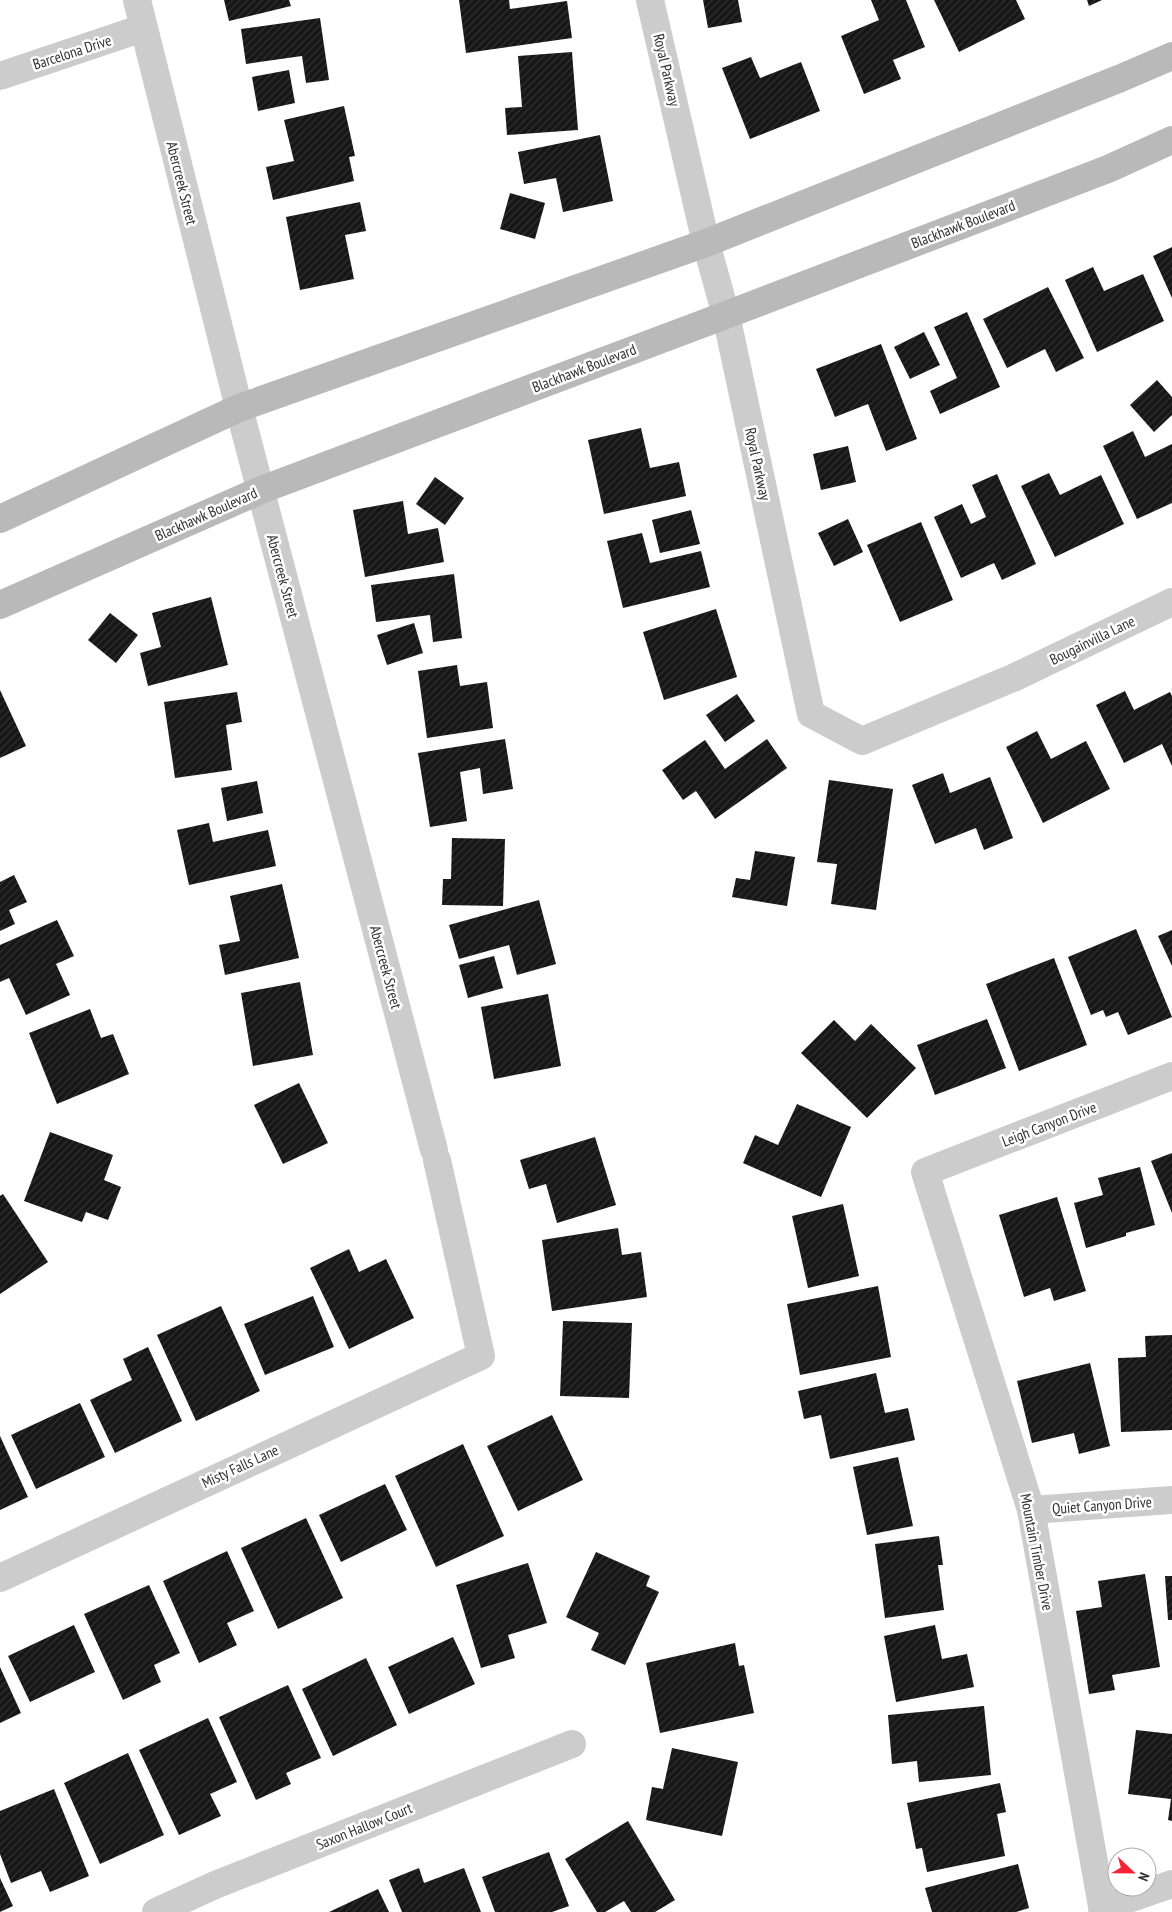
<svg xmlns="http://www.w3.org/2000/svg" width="1172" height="1912" viewBox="0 0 1172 1912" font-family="'PT Sans Narrow',sans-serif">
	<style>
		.building { fill: url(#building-hatch) }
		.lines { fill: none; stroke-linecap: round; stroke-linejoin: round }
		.minor { stroke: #ccc; stroke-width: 28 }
		.secondary { stroke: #b9b9b9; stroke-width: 28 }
		.labels { text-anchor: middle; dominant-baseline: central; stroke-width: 5; stroke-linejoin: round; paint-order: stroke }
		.street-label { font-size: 15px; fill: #2f2f2f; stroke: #fff }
	</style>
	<defs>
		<pattern id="building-hatch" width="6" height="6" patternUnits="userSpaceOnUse" patternTransform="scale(1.25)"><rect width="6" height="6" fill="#161616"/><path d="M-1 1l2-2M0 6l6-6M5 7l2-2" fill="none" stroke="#303030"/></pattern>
	</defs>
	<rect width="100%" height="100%" fill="#fff"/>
	<path class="building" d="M224 0H289L291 6 229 21Z
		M459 0H509L510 9 567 1 572 38 466 53Z
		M703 0H738L742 22 708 28Z
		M871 0H906L925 47 893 60 901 79 864 94 841 36 879 20Z
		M934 0H1016L1025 19 959 52Z
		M1087 0H1102L1089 6Z
		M320 18 329 80 306 83 302 56 246 64 241 29Z
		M572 52 578 130 507 135 505 108 522 107 518 56Z
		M751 57 760 78 801 62 820 111 750 139 722 68Z
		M289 70 295 103 258 111 252 77Z
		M344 106 355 156 349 157 354 181 273 200 266 167 294 161 284 120Z
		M600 135 613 201 563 212 556 178 524 184 518 152Z
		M510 193 545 203 535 239 500 229Z
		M360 202 366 231 345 235 354 279 300 290 286 217Z
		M1172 247V298L1153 256Z
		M1093 267 1104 291 1143 274 1164 321 1097 352 1065 280Z
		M1048 287 1084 358 1056 372 1045 349 1007 368 983 319Z
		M967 312 1000 387 940 414 930 391 957 378 934 327Z
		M924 332 940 365 910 379 894 347Z
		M881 344 917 439 886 451 868 404 835 417 816 369Z
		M1157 380 1172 397V415L1154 432 1130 405Z
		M641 428 650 468 679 462 686 496 604 514 588 440Z
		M1133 431 1145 457 1172 444V503L1137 519 1103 446Z
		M848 446 856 482 821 490 813 454Z
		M1049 473 1060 495 1101 475 1124 524 1055 557 1021 486Z
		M997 474 1036 564 1002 580 994 563 961 578 934 517 962 504 971 524 986 517 972 485Z
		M435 477 464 498 445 525 416 504Z
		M403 501 408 534 438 528 444 562 365 577 353 510Z
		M691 510 700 544 660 553 652 520Z
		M848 519 863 552 834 566 818 533Z
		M921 522 953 600 900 622 867 545Z
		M642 533 650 563 701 551 710 587 623 608 607 541Z
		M454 574 462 638 433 642 430 615 376 622 371 585Z
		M211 597 228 665 148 686 140 653 161 647 152 613Z
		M716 609 737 677 664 700 643 632Z
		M110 613 138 635 116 663 88 640Z
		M414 623 423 653 387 665 377 635Z
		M457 665 460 686 487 682 493 728 427 738 418 671Z
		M0 690 26 746 0 758Z
		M1125 691 1134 710 1170 692 1172 696V766L1162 744 1124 763 1096 705Z
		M237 692 242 722 226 725 232 770 175 778 164 702Z
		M737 694 755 721 725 742 706 715Z
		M1037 731 1051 759 1086 741 1110 789 1043 823 1006 747Z
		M505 739 513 789 483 794 480 768 460 772 467 821 430 827 418 753Z
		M767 739 787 768 715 819 696 791 683 800 662 770 705 740 725 769Z
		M943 773 950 793 990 777 1013 838 984 850 976 828 935 844 912 785Z
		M829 780 893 789 876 910 831 904 837 864 817 862Z
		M257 781 263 813 227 821 221 788Z
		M209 823 213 842 268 830 276 866 189 885 177 830Z
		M452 838 505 839 503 906 442 905 443 879H451Z
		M755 851 795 857 787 906 732 897 736 878 750 880Z
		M14 875 27 902 9 910 15 924 0 931V882Z
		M282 884 299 958 225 975 219 945 240 941 230 896Z
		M539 900 556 964 517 975 509 945 459 959 449 925Z
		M57 920 74 956 56 964 70 995 26 1015 9 978 0 982V945Z
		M1136 929 1172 1017 1128 1035 1118 1012 1106 1017 1103 1010 1091 1015 1068 957Z
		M1172 930V966L1158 936Z
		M494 956 503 988 468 998 459 965Z
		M1054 958 1087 1045 1019 1071 986 984Z
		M300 982 313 1055 253 1066 241 993Z
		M548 994 561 1066 494 1079 481 1007Z
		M90 1009 101 1038 113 1034 129 1074 57 1104 29 1033Z
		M987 1019 1006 1068 935 1095 917 1045Z
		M834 1020 855 1041 871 1024 916 1068 867 1118 801 1053Z
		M299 1083 328 1143 283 1164 254 1105Z
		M797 1104 851 1127 821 1197 743 1163 755 1135 778 1145Z
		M50 1132 113 1155 104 1180 121 1187 108 1220 86 1212 82 1222 24 1201Z
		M595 1137 616 1205 557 1223 546 1184 529 1189 520 1160Z
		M1172 1153V1213L1151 1161Z
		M1140 1167 1155 1225 1126 1233V1236L1086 1248 1074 1203 1103 1195 1098 1178Z
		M3 1194 48 1262 0 1294V1196Z
		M1057 1197 1086 1291 1054 1301 1050 1288 1024 1297 999 1215Z
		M843 1204 859 1276 808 1288 792 1216Z
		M618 1228 622 1255 641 1252 647 1297 552 1311 542 1240Z
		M349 1249 359 1272 386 1259 414 1318 349 1349 310 1268Z
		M878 1286 891 1357 800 1375 787 1304Z
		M313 1296 334 1347 265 1375 244 1324Z
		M221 1306 260 1391 196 1421 157 1335Z
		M563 1321 632 1323 629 1398 560 1396Z
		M1172 1335V1430L1121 1432 1118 1358 1146 1357 1145 1336Z
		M148 1347 182 1421 115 1453 90 1400 132 1380 123 1359Z
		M1090 1363 1110 1446 1079 1454 1074 1433 1032 1443 1017 1381Z
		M876 1373 885 1413 908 1408 915 1440 830 1459 821 1415 804 1419 798 1391Z
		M80 1403 105 1457 36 1489 11 1435Z
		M552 1415 583 1480 518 1511 487 1446Z
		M0 1436 28 1497 0 1510Z
		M463 1444 504 1536 436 1567 395 1476Z
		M898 1457 913 1526 867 1535 853 1467Z
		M385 1484 407 1530 341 1562 319 1515Z
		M306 1518 343 1598 278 1629 241 1548Z
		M939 1536 943 1565H938L944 1610 885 1618 875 1544Z
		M227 1551 254 1611 227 1623 237 1645 199 1663 163 1581Z
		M596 1552 650 1576 646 1586 659 1592 625 1665 591 1650 599 1633 566 1617Z
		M528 1563 547 1623 508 1635 515 1658 481 1668 456 1585Z
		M1145 1574 1160 1667 1112 1675 1115 1690 1089 1694 1076 1611 1102 1607 1098 1581Z
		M1165 1576H1172V1620H1168Z
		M149 1585 180 1653 154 1665 161 1682 123 1700 84 1614Z
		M74 1625 95 1672 30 1702 8 1656Z
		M935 1625 942 1659 967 1654 974 1687 896 1702 884 1636Z
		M453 1637 475 1684 409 1714 388 1667Z
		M735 1643 739 1666 744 1665 754 1713 660 1733 646 1663Z
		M366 1658 397 1725 333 1756 302 1689Z
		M0 1667 21 1713 0 1723Z
		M288 1685 321 1758 286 1773 291 1784 256 1800 219 1717Z
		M984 1706 991 1775 919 1782 917 1761 892 1764 888 1715Z
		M208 1718 237 1782 210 1794 221 1816 179 1835 139 1750Z
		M1136 1730 1172 1734V1821L1168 1820 1171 1799 1128 1794Z
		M672 1748 738 1762 722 1836 646 1820 652 1787 663 1789Z
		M128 1753 164 1835 100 1864 64 1783Z
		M1000 1783 1006 1812 997 1814 1005 1856 927 1872 922 1848 916 1849 907 1803Z
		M54 1789 89 1876 50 1892 41 1871 11 1883 0 1854V1811Z
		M628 1821 675 1900 655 1912H631L624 1901 605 1912H597L565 1859Z
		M549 1852 569 1906 552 1912H495L482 1877Z
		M1018 1864 1029 1908 1016 1912H932L925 1888Z
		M419 1868 424 1883 464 1868 481 1912H402L389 1880Z
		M0 1878 13 1906 0 1912Z
		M378 1889 389 1912H329Z"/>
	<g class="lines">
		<path class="minor" d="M137 0 239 408 434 1150
			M650 0 706 243 726 315 811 714 862 741 1013 678 1172 602
			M0 76 143 28
			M1031 1510 1172 1500
			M0 1578 481 1356 437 1160
			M1102 1908 1172 1884
			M156 1912 215 1885 572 1744
			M1103 1912 1031 1510 925 1172 1172 1076"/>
		<path class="secondary" d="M0 519 239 408 706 243 1121 78 1172 56
			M0 605 261 490 726 315 1108 169 1172 140"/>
	</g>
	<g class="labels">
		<g class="street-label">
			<text transform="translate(72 52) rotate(-18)">Barcelona Drive</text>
			<text transform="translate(667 70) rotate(77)">Royal Parkway</text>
			<text transform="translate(182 183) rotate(76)">Abercreek Street</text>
			<text transform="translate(963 224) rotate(-21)">Blackhawk Boulevard</text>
			<text transform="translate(584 368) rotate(-21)">Blackhawk Boulevard</text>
			<text transform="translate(758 464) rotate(78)">Royal Parkway</text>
			<text transform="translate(206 514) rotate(-24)">Blackhawk Boulevard</text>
			<text transform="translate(283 576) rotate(75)">Abercreek Street</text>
			<text transform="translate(1092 640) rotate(-26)">Bougainvilla Lane</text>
			<text transform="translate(386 967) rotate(75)">Abercreek Street</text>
			<text transform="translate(1049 1124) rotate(-21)">Leigh Canyon Drive</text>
			<text transform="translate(240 1466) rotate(-25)">Misty Falls Lane</text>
			<text transform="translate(1102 1505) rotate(-4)">Quiet Canyon Drive</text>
			<text transform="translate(1037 1552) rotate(79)">Mountain Timber Drive</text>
			<text transform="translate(364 1826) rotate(-22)">Saxon Hallow Court</text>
		</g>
	</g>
	<g transform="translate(1132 1872) rotate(112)"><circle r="24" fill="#ffffff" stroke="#acacac"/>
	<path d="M0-4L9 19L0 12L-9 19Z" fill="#f62236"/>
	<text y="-8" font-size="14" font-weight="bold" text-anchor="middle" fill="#2f2f2f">N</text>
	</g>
</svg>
